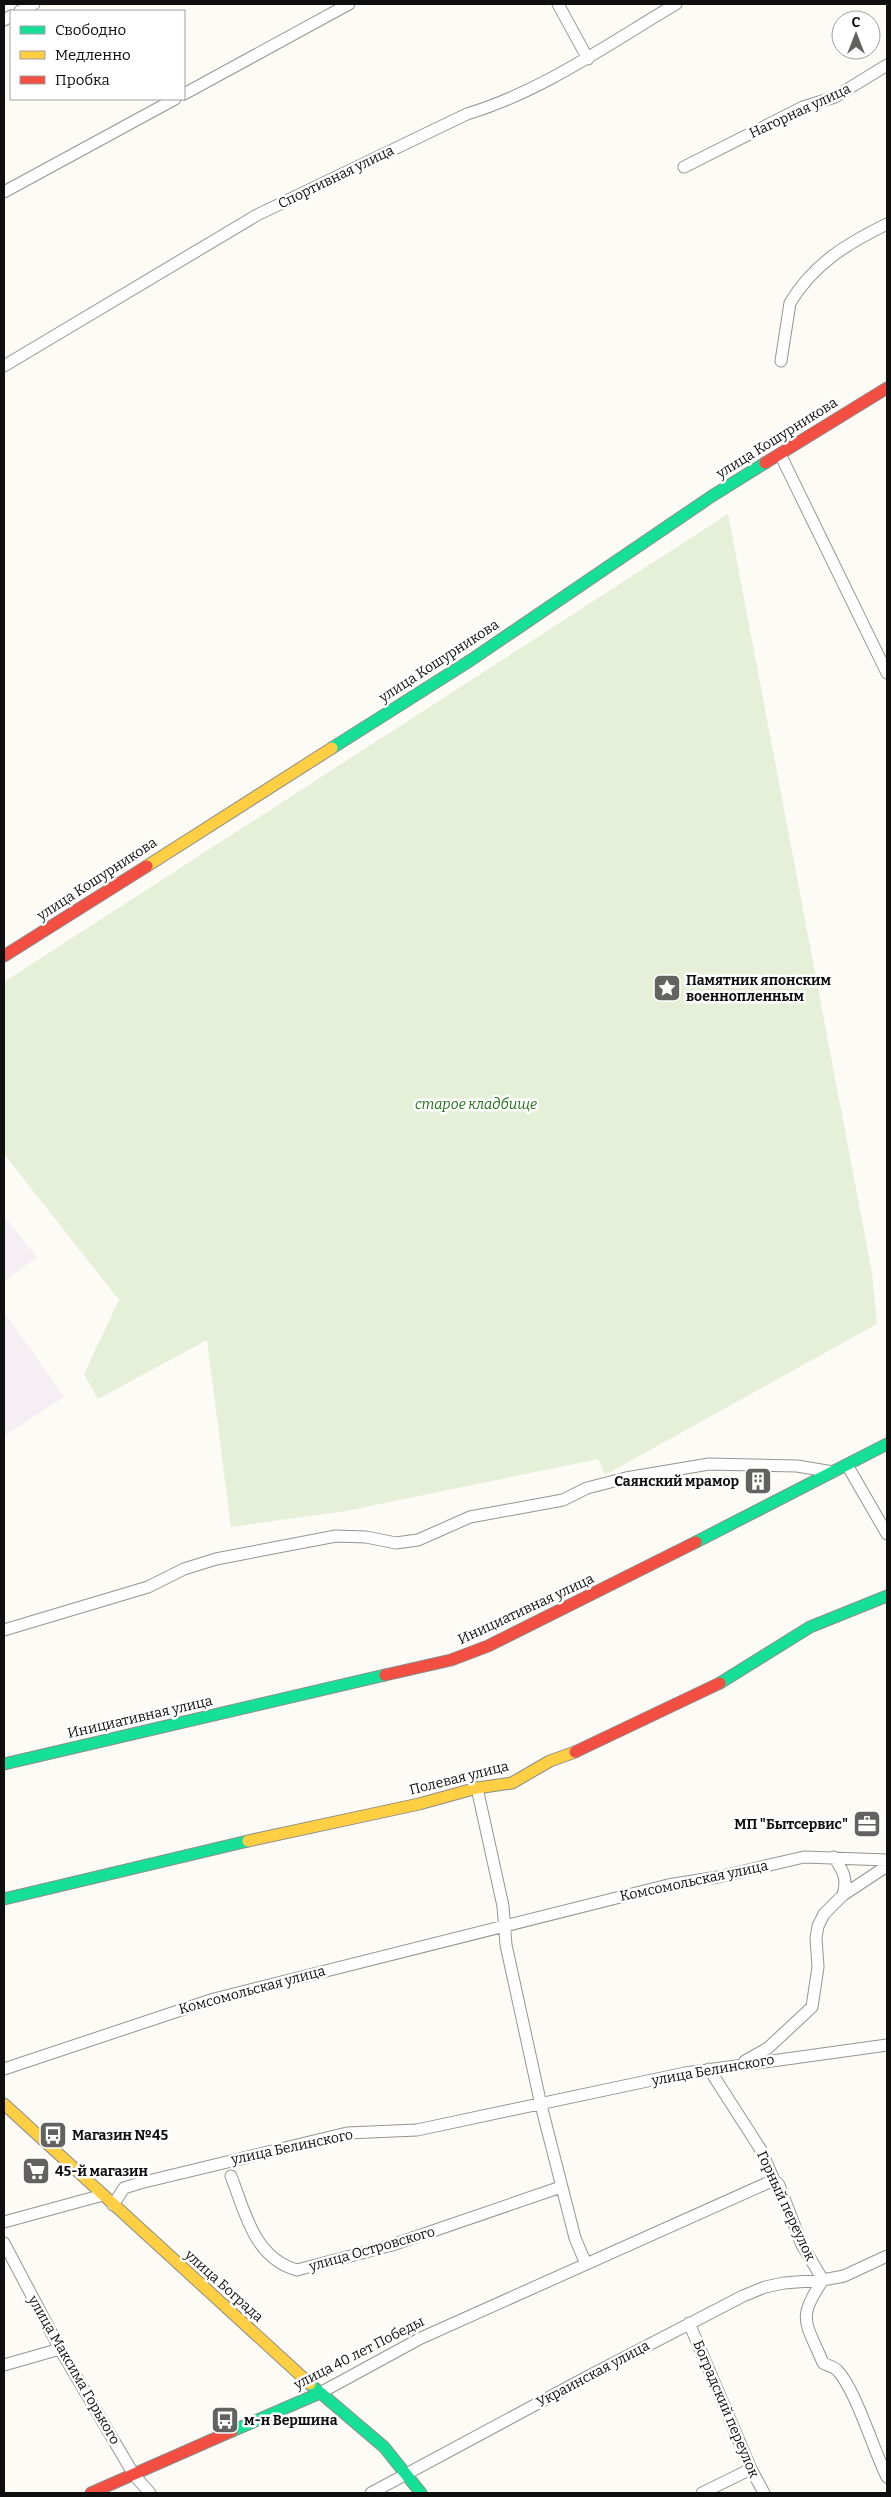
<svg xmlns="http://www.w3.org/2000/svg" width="891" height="2497" viewBox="0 0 891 2497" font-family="Bitter,serif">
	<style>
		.industrial { fill: #f5eef2 }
		.cemetery { fill: #e6efd7 }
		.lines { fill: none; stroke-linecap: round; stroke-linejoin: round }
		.street-casing { stroke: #969593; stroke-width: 13 }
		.fast-casing { stroke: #8c8c89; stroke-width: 13 }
		.slow-casing { stroke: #8c8c89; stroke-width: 13 }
		.jam-casing { stroke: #8c8c89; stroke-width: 13 }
		.street { stroke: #fffefe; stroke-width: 11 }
		.fast { stroke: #16e098; stroke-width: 11 }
		.slow { stroke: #ffcf43; stroke-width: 11 }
		.jam { stroke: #f24e42; stroke-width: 11 }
		.labels { text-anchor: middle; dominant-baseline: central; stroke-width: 5; stroke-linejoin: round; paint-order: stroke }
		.street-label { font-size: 14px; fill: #0f0f0f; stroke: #fff }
		.poi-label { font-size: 14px; font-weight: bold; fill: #0f0f0f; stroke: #fff; text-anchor: start }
		.park-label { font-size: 14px; font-style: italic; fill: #207017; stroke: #fff }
	</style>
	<rect width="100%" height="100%" fill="#fcfbf5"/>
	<path class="industrial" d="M4 1216 37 1257 4 1281Z
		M4 1312 64 1397 4 1436Z"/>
	<path class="cemetery" d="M728 514 872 1273 877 1324 605 1475 598 1459 346 1511 231 1527 207 1340 98 1399 84 1374 119 1300 4 1154V982Z"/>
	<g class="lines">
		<g class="street-casing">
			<path id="street" d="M558 4 588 59
				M20 11 34 4
				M4 20 11 16
				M184 94 349 4
				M684 167 803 107 835 97 887 65
				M4 192 175 99
				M781 361 790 303C813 264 848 243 887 224
				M4 366 257 215 467 114C543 91 608 44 676 4
				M780 454 887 673
				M847 1465 887 1534
				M4 1630 148 1587 184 1569 216 1559 336 1536 366 1537 396 1543 418 1540 470 1517 563 1500 587 1488 626 1478 709 1464 797 1466 833 1472
				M477 1788 503 1906 506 1945 541 2105 575 2238 586 2264
				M834 1857C843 1871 848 1878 843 1895
				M745 2061 768 2048 812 2007 818 1967 816 1938 818 1926 824 1914 843 1895 887 1866
				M4 2069 214 1999 668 1885 718 1877 804 1857 887 1860
				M709 2069 761 2150 774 2180 779 2185 802 2245 823 2280C796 2319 806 2322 823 2363 827 2365 834 2367 837 2370 856 2390 873 2449 887 2477
				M231 2176C245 2212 254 2258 297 2270L392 2245 561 2187
				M113 2205 124 2188 140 2183 347 2133 417 2130 685 2073 887 2045
				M4 2222 103 2195
				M4 2243 60 2349 134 2475 150 2493
				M689 2323 751 2469 764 2493
				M4 2365 60 2349
				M320 2393 421 2338 774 2180
				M371 2493 585 2378 743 2296 765 2287 784 2283 823 2280 844 2276 887 2256
				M702 2493 751 2469"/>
		</g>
		<g class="fast-casing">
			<path id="fast" d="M332 748 471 660 712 496 765 463
				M696 1542 887 1444
				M720 1683 810 1627 887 1596
				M4 1764 385 1675
				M4 1899 248 1841
				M310 2384 384 2447 421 2493
				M232 2431 320 2393"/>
		</g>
		<g class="slow-casing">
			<path id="slow" d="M147 866 332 748
				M248 1841 419 1804 477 1788 512 1783 550 1761 575 1752
				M4 2104 310 2384"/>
		</g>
		<g class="jam-casing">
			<path id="jam" d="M765 463 887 388
				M4 956 147 866
				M385 1675 451 1660 488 1646 696 1542
				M575 1752 720 1683
				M91 2493 232 2431"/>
		</g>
		<use href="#street" class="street"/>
		<use href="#fast" class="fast"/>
		<use href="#slow" class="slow"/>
		<use href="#jam" class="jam"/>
	</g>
	<defs>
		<g id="sight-square" transform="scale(1.4375)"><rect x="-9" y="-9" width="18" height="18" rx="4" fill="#626260" stroke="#fff"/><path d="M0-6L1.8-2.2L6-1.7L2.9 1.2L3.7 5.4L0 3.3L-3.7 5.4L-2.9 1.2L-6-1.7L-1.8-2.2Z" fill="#fff"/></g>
		<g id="building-square" transform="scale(1.4375)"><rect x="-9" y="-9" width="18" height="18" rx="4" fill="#626260" stroke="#fff"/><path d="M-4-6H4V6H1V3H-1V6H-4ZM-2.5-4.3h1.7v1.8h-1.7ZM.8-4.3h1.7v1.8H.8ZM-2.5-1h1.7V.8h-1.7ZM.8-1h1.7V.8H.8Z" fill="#fff"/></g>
		<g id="office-square" transform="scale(1.4375)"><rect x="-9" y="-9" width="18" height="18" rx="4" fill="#626260" stroke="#fff"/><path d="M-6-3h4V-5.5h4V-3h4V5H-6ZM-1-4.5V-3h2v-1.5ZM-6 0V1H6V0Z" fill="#fff"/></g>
		<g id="bus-square" transform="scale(1.4375)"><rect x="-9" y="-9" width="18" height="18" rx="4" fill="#626260" stroke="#fff"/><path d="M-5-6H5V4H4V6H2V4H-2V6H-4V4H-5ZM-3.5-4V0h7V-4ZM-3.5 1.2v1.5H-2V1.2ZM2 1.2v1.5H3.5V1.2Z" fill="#fff"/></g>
		<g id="supermarket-square" transform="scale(1.4375)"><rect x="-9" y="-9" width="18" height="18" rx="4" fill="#626260" stroke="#fff"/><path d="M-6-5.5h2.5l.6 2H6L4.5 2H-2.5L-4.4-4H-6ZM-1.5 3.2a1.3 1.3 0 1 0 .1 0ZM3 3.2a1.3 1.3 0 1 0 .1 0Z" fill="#fff"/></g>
	</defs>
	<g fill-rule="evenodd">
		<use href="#sight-square" x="667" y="988"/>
		<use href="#building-square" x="758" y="1481"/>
		<use href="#office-square" x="867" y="1824"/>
		<use href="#bus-square" x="53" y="2135"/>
		<use href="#supermarket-square" x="36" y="2171"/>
		<use href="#bus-square" x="225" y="2420"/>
	</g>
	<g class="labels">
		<g class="street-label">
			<text transform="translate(800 111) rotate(-25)">Нагорная улица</text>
			<text transform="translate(336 177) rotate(-26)">Спортивная улица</text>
			<text transform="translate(777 438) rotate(-32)">улица Кошурникова</text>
			<text transform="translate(439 661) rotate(-33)">улица Кошурникова</text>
			<text transform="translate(97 879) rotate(-33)">улица Кошурникова</text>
			<text transform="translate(526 1609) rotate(-25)">Инициативная улица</text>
			<text transform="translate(140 1717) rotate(-13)">Инициативная улица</text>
			<text transform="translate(459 1778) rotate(-14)">Полевая улица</text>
			<text transform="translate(694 1881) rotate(-12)">Комсомольская улица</text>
			<text transform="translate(252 1990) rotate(-15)">Комсомольская улица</text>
			<text transform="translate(713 2070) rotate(-10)">улица Белинского</text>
			<text transform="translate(292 2147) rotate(-12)">улица Белинского</text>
			<text transform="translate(786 2206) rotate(65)">Горный переулок</text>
			<text transform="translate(372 2249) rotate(-16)">улица Островского</text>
			<text transform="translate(224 2286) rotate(42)">улица Бограда</text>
			<text transform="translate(359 2353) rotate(-27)">улица 40 лет Победы</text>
			<text transform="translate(74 2370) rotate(60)">улица Максима Горького</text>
			<text transform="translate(593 2374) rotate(-28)">Украинская улица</text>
			<text transform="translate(726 2409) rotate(67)">Боградский переулок</text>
		</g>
		<g class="poi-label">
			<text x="686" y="980">Памятник японским<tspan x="686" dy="16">военнопленным</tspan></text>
			<text x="739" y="1481" text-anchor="end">Саянский мрамор</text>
			<text x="848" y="1824" text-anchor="end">МП "Бытсервис"</text>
			<text x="72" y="2135">Магазин №45</text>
			<text x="55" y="2171">45-й магазин</text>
			<text x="244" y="2420">м-н Вершина</text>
		</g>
		<g class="park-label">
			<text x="476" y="1104">старое кладбище</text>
		</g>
	</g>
	<rect width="891" height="2497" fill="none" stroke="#0f0f0f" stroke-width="10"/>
	<rect x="10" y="10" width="175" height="90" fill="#ffffff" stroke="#9f9f9f"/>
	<rect x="20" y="26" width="25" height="8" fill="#16e098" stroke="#9f9f9f"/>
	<text x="55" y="35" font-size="15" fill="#0f0f0f">Свободно</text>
	<rect x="20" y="51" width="25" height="8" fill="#ffcf43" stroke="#9f9f9f"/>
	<text x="55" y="60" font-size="15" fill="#0f0f0f">Медленно</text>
	<rect x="20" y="76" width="25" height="8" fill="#f24e42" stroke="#9f9f9f"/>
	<text x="55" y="85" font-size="15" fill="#0f0f0f">Пробка</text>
	<g transform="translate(856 35)"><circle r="24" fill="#ffffff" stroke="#9f9f9f"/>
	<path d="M0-4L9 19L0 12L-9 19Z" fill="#626260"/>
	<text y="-8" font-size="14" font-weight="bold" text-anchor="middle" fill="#0f0f0f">С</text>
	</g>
</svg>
